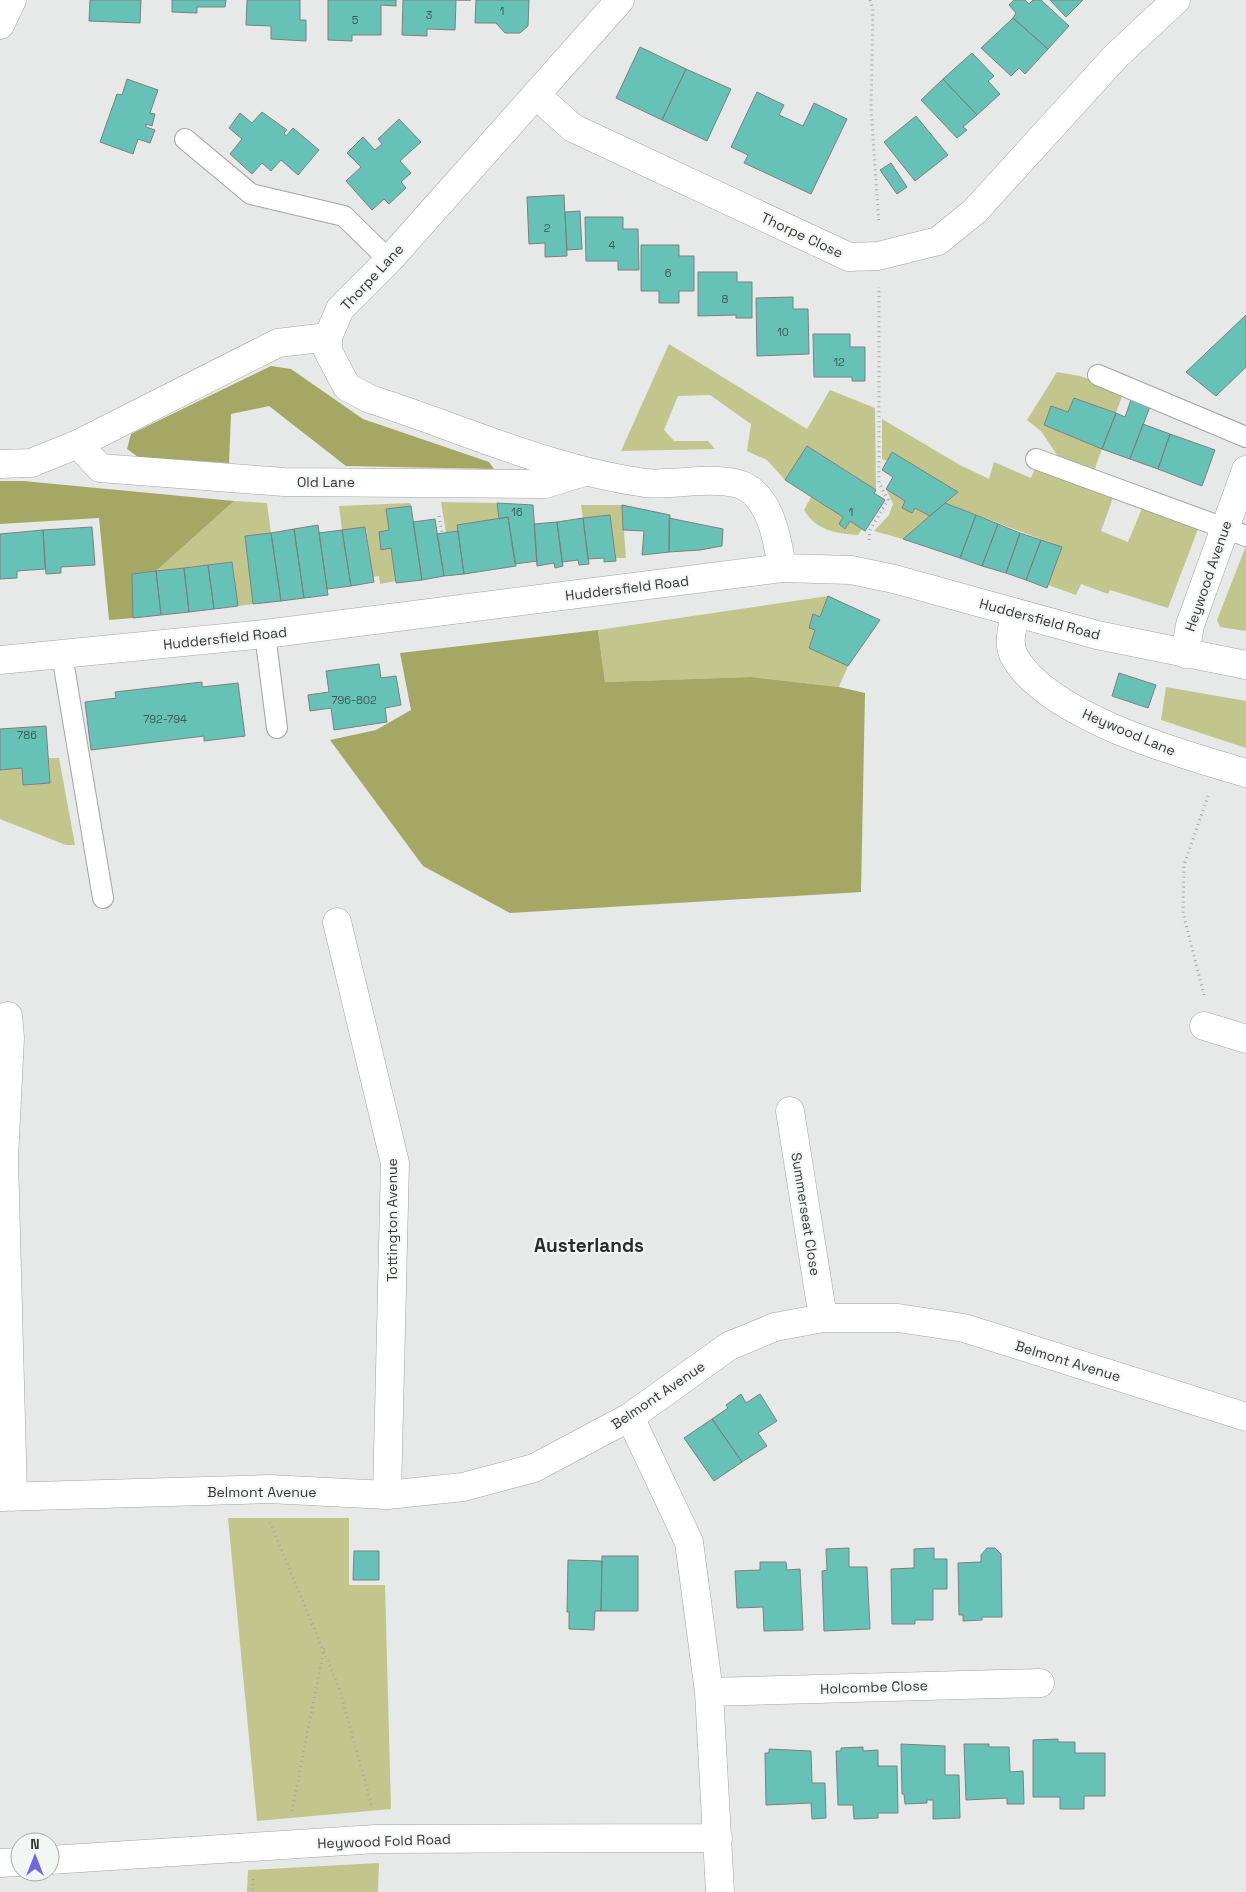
<svg xmlns="http://www.w3.org/2000/svg" width="1246" height="1892" viewBox="0 0 1246 1892" font-family="'Space Grotesk',sans-serif">
	<style>
		.green { fill: #c2c68d }
		.forest { fill: #a4a864 }
		.building { fill: #66c2b7; stroke: #7c807f }
		.lines { fill: none; stroke-linecap: round; stroke-linejoin: round }
		.lane-casing { stroke: #a1a4a2; stroke-width: 22 }
		.street-casing { stroke: #a1a4a2; stroke-width: 29 }
		.secondary-casing { stroke: #a1a4a2; stroke-width: 29 }
		.primary-casing { stroke: #a1a4a2; stroke-width: 29 }
		.path { stroke: #a5a7a6; stroke-width: 3; stroke-dasharray: 1 4; stroke-linecap: butt }
		.lane { stroke: #fff; stroke-width: 20 }
		.street { stroke: #fff; stroke-width: 28 }
		.secondary { stroke: #fff; stroke-width: 28 }
		.primary { stroke: #fff; stroke-width: 28 }
		.labels { text-anchor: middle; dominant-baseline: central; stroke-width: 4; stroke-linejoin: round; paint-order: stroke }
		.number-label { font-size: 11px; fill: #425a56 }
		.street-label { font-size: 14px; fill: #363736; stroke: #f3f7f4 }
		.district-label { font-size: 19px; font-weight: bold; fill: #282b29; stroke: #f3f7f4 }
	</style>
	<rect width="100%" height="100%" fill="#e6e9e7"/>
	<path class="green" d="M669 344 807 429 830 390 875 408 876 490 807 446 785 480 767 460 747 451 751 424 710 395 678 396 664 430 674 441H708L715 449 621 451Z
		M1057 372 1080 376 1124 391 1116 413 1074 398 1068 412 1044 425 1102 449 1094 471 1057 455 1041 431 1027 420Z
		M882 419 960 465 989 479 994 462 1031 478 1035 468 1114 495 1101 531 1128 542 1143 506 1198 529 1168 608 1110 590 1108 594 1081 584 1076 595 1048 585 1062 547 945 503 958 492 892 452 887 461 882 459Z
		M886 489 905 501 902 508H915L930 516 903 539 874 531 889 515 893 504Z
		M811 497 843 517 839 524 845 529 850 521 862 529 858 535C835 533 817 531 804 510Z
		M234 501 267 503 271 533 245 536 253 604 238 606 232 562 156 571Z
		M441 502 497 503 499 519 457 525 458 531 446 533Z
		M410 503 411 506 386 509 389 530 379 532 381 550 391 548 396 581 380 584 379 576 373 577 366 527 342 530 339 506Z
		M581 505H622L626 558H616L610 515 583 518Z
		M1246 546V631L1220 627 1217 620Z
		M828 596 820 617 813 615 809 628 815 630 809 647 848 666 839 687 751 677 605 682 598 630Z
		M1166 687 1246 701V748L1161 720Z
		M49 758H59L75 845H66L0 819V770L22 768 24 785 50 783Z
		M228 1518H349V1585H385L391 1809 257 1821Z
		M379 1863 378 1892H247L248 1870Z"/>
	<path class="forest" d="M271 366 291 369 363 419 489 462 494 469 346 466 269 406 231 414 229 463 138 457 127 449 131 434Z
		M0 481H23L234 501 156 571 132 574 133 618 109 620 99 518 0 524Z
		M598 630 605 682 751 677 839 687 865 693 861 892 510 913 423 866 330 740 376 730 411 710 400 653Z"/>
	<path class="building" d="M90 0H141L140 23 89 21Z
		M172 0H226L225 7H197V13L172 12Z
		M247 0H300V20H306V41L271 39V26L246 25Z
		M328 0H396V6L381 5V35H352V41L328 40Z
		M403 0H471H456L455 30 427 29V36L402 35Z
		M476 0H529L528 26 520 33H505L496 23H475Z
		M1014 0H1025L1029 4 1033 0H1041L1069 26 1048 49 1013 18 1016 13 1009 5Z
		M1050 0H1083L1066 17Z
		M1013 18 1048 49 1025 74 1019 68 1011 76 981 48Z
		M640 47 686 69 662 120 616 98Z
		M972 53 994 76 988 81 1000 94 977 115 943 79Z
		M686 69 731 89 707 141 662 120Z
		M127 79 158 90 150 113 155 114 152 126 146 124V127L155 130 150 143 138 139 133 154 100 142 117 94 122 95Z
		M943 79 977 115 963 127 967 130 957 138 921 100Z
		M757 92 784 105 779 115 803 126 814 103 847 119 811 194 744 163 748 155 731 147Z
		M262 112 287 130 284 133 286 136 293 128 319 150 298 175 281 160 271 171 262 163 252 174 230 154 242 139 229 128 240 113 252 123Z
		M916 116 948 155 915 181 884 142Z
		M399 119 421 142 400 161 411 173 401 182 406 188 389 204 384 199 372 210 346 181 361 167 347 153 363 137 375 150 382 144 378 139Z
		M891 163 907 187 897 194 880 170Z
		M564 195 567 256 545 257V243L529 244 527 197Z
		M580 211 582 249 567 250 565 212Z
		M585 217H623V229H638L639 270H618V261H586Z
		M641 245H679V256H694V291H679V303H659V291H641Z
		M698 272H737V282H752V318H736V315L698 316Z
		M793 297V309H808L809 354 757 356 756 298Z
		M1246 315V367L1216 396 1186 372Z
		M813 334H850V347H865V381H852V377H814Z
		M1132 397 1151 404 1130 459 1102 449 1116 413 1125 417Z
		M1074 398 1116 413 1102 449 1044 425 1051 406 1068 412Z
		M1143 424 1170 434 1158 469 1130 459Z
		M1170 434 1215 450 1202 486 1158 469Z
		M807 446 876 490 874 493 885 500 865 531 850 521 845 529 839 524 843 517 785 480Z
		M892 452 958 492 930 516 915 508 912 513 902 508 905 501 886 489 893 477 882 470Z
		M497 503 533 505 537 561 515 564 508 517 499 519Z
		M945 503 976 515 960 558 903 539Z
		M622 505 670 515 669 552 642 555 644 531 623 530Z
		M411 506 422 580 396 583 391 548 381 550 379 532 389 530 386 509Z
		M610 515 616 561 604 562V558L588 559 583 518Z
		M976 515 998 524 982 566 960 558Z
		M508 517 516 566 464 574 457 525Z
		M583 518 589 564 579 565 578 560 562 562 557 522Z
		M669 518 723 529 722 546 700 550 669 552Z
		M435 519 444 576 422 580 413 522Z
		M557 522 563 566 555 568 554 563 537 566 534 524Z
		M998 524 1020 533 1006 573 982 566Z
		M318 525 328 595 304 598 294 529Z
		M92 527 95 565 61 567V573L46 574 43 530Z
		M365 527 374 582 351 586 342 530Z
		M294 529 304 598 281 601 271 533Z
		M43 530 45 569 17 571V578L0 579V534Z
		M342 530 351 586 327 589 319 533Z
		M458 531 464 574 444 576 437 534Z
		M271 533 281 601 253 604 245 536Z
		M1020 533 1041 540 1026 580 1006 573Z
		M1041 540 1062 547 1047 588 1026 580Z
		M232 562 238 606 214 609 208 565Z
		M208 565 214 609 189 612 184 568Z
		M184 568 189 612 161 615 156 571Z
		M156 571 161 615 133 618 132 574Z
		M828 596 880 620 848 666 809 648 815 630 809 628 813 614 820 617Z
		M379 664 381 678 396 676 401 705 385 708 387 722 334 730 331 708 310 711 308 695 329 692 326 671Z
		M1119 673 1156 685 1148 708 1112 696Z
		M202 682V687L238 683 245 736 204 741V736L91 750 85 702 116 698 115 692Z
		M46 726 50 783 23 785 22 768 0 770V729Z
		M741 1394 746 1403 760 1394 777 1421 758 1433 767 1446 742 1462 712 1419 728 1408 726 1405Z
		M712 1419 742 1462 714 1481 684 1438Z
		M849 1548V1567H867L870 1629 824 1631 822 1571 827 1570 826 1549Z
		M934 1548V1559H947V1589H933V1620H915V1624H892L891 1569 914 1568V1549Z
		M987 1548H995L1001 1554 1002 1617H982V1620L963 1621V1615H959L958 1563 981 1562V1555Z
		M354 1551H379V1580H353Z
		M602 1556H638V1611H601Z
		M568 1560 602 1561 601 1611H595L594 1630 569 1629V1612H567Z
		M760 1562H786L787 1570 800 1569 803 1630 764 1631 763 1607 737 1608 735 1571 760 1570Z
		M1058 1739V1742H1075V1753H1105V1796H1084V1809H1060V1797H1033V1740Z
		M901 1744 945 1746V1775H959L960 1818 933 1819V1800H927V1803L905 1804 904 1794H902Z
		M964 1744H989V1747H1009L1010 1772 1023 1771 1024 1804H1007V1798L966 1800Z
		M863 1747V1751L878 1750V1766H897L898 1813H878V1818L854 1819 853 1805H838L836 1751H841V1748Z
		M769 1749 811 1751 812 1783H825L826 1818 812 1819 811 1803 766 1805 765 1753H769Z"/>
	<g class="lines">
		<g class="lane-casing">
			<path id="lane" d="M185 139 251 194 344 216 389 260
				M1098 375 1246 437
				M1036 459 1246 536
				M265 634 277 728
				M62 655 103 898"/>
		</g>
		<g class="street-casing">
			<path id="street" d="M0 25 12 0
				M536 95 573 128 849 257 878 256 938 241 975 211 1116 56 1176 0
				M78 444 100 468 284 482 545 484 584 472
				M0 464 31 463 78 444 278 343 328 337
				M1185 654 1190 625 1246 470
				M337 922 395 1163 387 1495
				M8 1016 10 1038 4 1158 13 1497
				M1204 1026 1246 1039
				M790 1111 823 1318
				M630 1417 689 1542 709 1692 720 1892
				M0 1497 269 1489 387 1495 463 1487 534 1468 630 1417 729 1346 775 1327 823 1318H898L964 1328 1246 1417
				M709 1692 1040 1683
				M50 1860 376 1839 718 1838
				M0 1863 20 1862"/>
		</g>
		<g class="secondary-casing">
			<path id="secondary" d="M620 0 389 260 340 309 328 337V351L347 387 370 399C461 428 550 470 645 483 672 486 723 474 746 487 772 502 778 543 782 568
				M1016 614C1012 628 1007 644 1015 658 1051 718 1181 754 1246 773"/>
		</g>
		<g class="primary-casing">
			<path id="primary" d="M0 660 265 634 782 568 851 570 894 579 1097 635 1246 665"/>
		</g>
		<path class="path" d="M870 0 873 8 871 108 879 224
			M439 516 442 533
			M869 540 870 530 888 500 879 483V287
			M1204 995 1183 913 1184 865 1208 796
			M270 1522 340 1691 372 1807
			M292 1811 324 1648
			M253 1879V1892"/>
		<use href="#lane" class="lane"/>
		<use href="#street" class="street"/>
		<use href="#secondary" class="secondary"/>
		<use href="#primary" class="primary"/>
	</g>
	<g class="labels">
		<g class="number-label">
			<text x="502" y="11">1</text>
			<text x="429" y="15">3</text>
			<text x="355" y="20">5</text>
			<text x="547" y="228">2</text>
			<text x="612" y="245">4</text>
			<text x="668" y="273">6</text>
			<text x="725" y="299">8</text>
			<text x="783" y="332">10</text>
			<text x="839" y="362">12</text>
			<text x="517" y="512">16</text>
			<text x="851" y="512">1</text>
			<text x="354" y="700">796-802</text>
			<text x="165" y="719">792-794</text>
			<text x="27" y="735">786</text>
		</g>
		<g class="street-label">
			<text transform="translate(802 235) rotate(25)">Thorpe Close</text>
			<text transform="translate(372 277) rotate(-47)">Thorpe Lane</text>
			<text x="326" y="482">Old Lane</text>
			<text transform="translate(1208 576) rotate(-71)">Heywood Avenue</text>
			<text transform="translate(627 588) rotate(-7)">Huddersfield Road</text>
			<text transform="translate(1040 619) rotate(15)">Huddersfield Road</text>
			<text transform="translate(225 638) rotate(-6)">Huddersfield Road</text>
			<text transform="translate(1129 732) rotate(23)">Heywood Lane</text>
			<text transform="translate(806 1214) rotate(81)">Summerseat Close</text>
			<text transform="translate(392 1220) rotate(-90)">Tottington Avenue</text>
			<text transform="translate(1068 1361) rotate(17)">Belmont Avenue</text>
			<text transform="translate(658 1395) rotate(-34)">Belmont Avenue</text>
			<text x="262" y="1492">Belmont Avenue</text>
			<text transform="translate(874 1687) rotate(-2)">Holcombe Close</text>
			<text transform="translate(384 1841) rotate(-2)">Heywood Fold Road</text>
		</g>
		<g class="district-label">
			<text x="589" y="1245">Austerlands</text>
		</g>
	</g>
	<g transform="translate(35 1857)"><circle r="24" fill="#f3f7f4" stroke="#a7aaa8"/>
	<path d="M0-4L9 19L0 12L-9 19Z" fill="#7368e2"/>
	<text y="-8" font-size="14" font-weight="bold" text-anchor="middle" fill="#363736">N</text>
	</g>
</svg>
